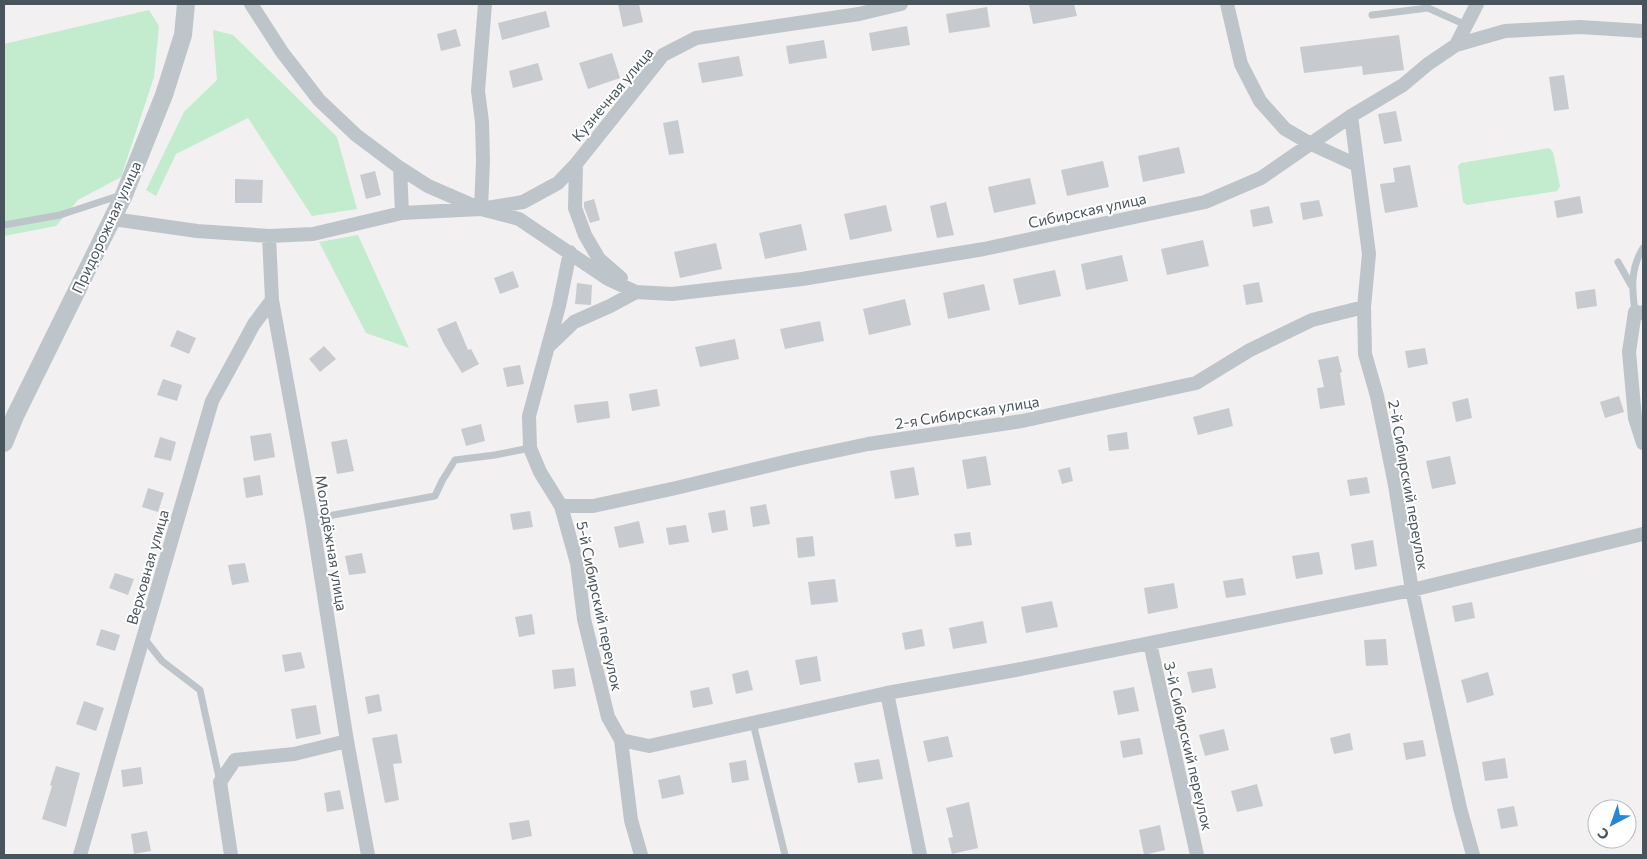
<svg xmlns="http://www.w3.org/2000/svg" width="1647" height="859" viewBox="0 0 1647 859" font-family="Commissioner,sans-serif">
	<style>
		.green { fill: #c2eccd }
		.building { fill: #c7cbcf }
		.lines { fill: none; stroke-linecap: round; stroke-linejoin: round }
		.service { stroke: #bdc5cb; stroke-width: 7 }
		.minor { stroke: #bdc5cb; stroke-width: 14 }
		.tertiary { stroke: #bdc5cb; stroke-width: 18 }
		.labels { text-anchor: middle; dominant-baseline: central; stroke-width: 4; stroke-linejoin: round; paint-order: stroke }
		.street-label { font-size: 15px; fill: #49555c; stroke: #fff }
	</style>
	<rect width="100%" height="100%" fill="#f2f0f0"/>
	<path class="green" d="M149 10 159 26 154 77 121 177 78 200 56 226 4 236V44Z
		M213 30 233 35 337 137 357 209 312 216 248 118 176 154 156 196 146 190 184 112 217 80Z
		M1549 148 1553 152 1560 186 1557 191 1467 205 1463 202 1458 166 1461 163Z
		M358 235 409 348 366 333 319 242Z"/>
	<path class="building" d="M618 4H639L643 22 623 27Z
		M1029 4H1074L1077 16 1033 24Z
		M987 7 990 27 949 33 946 14Z
		M546 11 550 27 502 40 498 23Z
		M907 26 910 45 872 51 869 33Z
		M456 29 461 46 441 51 437 34Z
		M1399 35 1404 70 1363 75 1362 66 1304 73 1300 47Z
		M824 40 827 58 789 64 786 46Z
		M612 53 620 78 588 89 579 63Z
		M739 56 743 76 702 83 698 63Z
		M538 63 543 80 513 88 509 71Z
		M1564 75 1569 109 1554 111 1549 77Z
		M1396 111 1402 141 1384 144 1378 114Z
		M678 120 684 153 669 155 663 123Z
		M1179 147 1185 173 1143 182 1138 156Z
		M1103 161 1109 187 1067 196 1061 170Z
		M1410 165 1418 207 1385 213 1380 184 1395 182 1393 168Z
		M375 171 381 195 366 199 360 175Z
		M1030 178 1036 204 994 213 988 187Z
		M235 179 263 180 262 203H235Z
		M1580 196 1583 213 1557 218 1554 201Z
		M594 199 600 220 590 223 584 207V202Z
		M1319 200 1323 216 1303 220 1300 203Z
		M946 202 954 235 937 238 930 206Z
		M886 205 892 231 850 240 844 214Z
		M1269 206 1273 223 1253 227 1250 210Z
		M801 224 807 250 765 259 759 233Z
		M1203 240 1209 266 1167 275 1161 249Z
		M716 243 722 269 680 278 674 252Z
		M1122 255 1128 281 1086 290 1081 264Z
		M1055 270 1061 296 1019 305 1013 279Z
		M513 271 519 287 500 294 494 278Z
		M1259 282 1263 302 1246 305 1243 285Z
		M577 283 592 285 591 305 575 304Z
		M984 284 990 310 948 319 943 293Z
		M1595 289 1597 306 1577 309 1575 292Z
		M905 299 911 325 869 335 863 309Z
		M456 321 468 350 471 349 479 364 462 373 444 344 437 329Z
		M820 321 824 341 785 349 780 329Z
		M177 330 196 338 189 354 170 346Z
		M735 339 739 359 700 367 695 347Z
		M324 346 336 359 320 372 309 359Z
		M1425 348 1428 364 1408 368 1405 351Z
		M1338 356 1342 372 1340 373 1345 405 1320 409 1317 388 1324 387 1318 360Z
		M520 365 524 384 507 387 503 368Z
		M163 379 182 385 177 401 157 395Z
		M657 389 660 406 632 411 629 394Z
		M1619 396 1624 412 1605 418 1600 402Z
		M1468 398 1472 418 1456 422 1452 402Z
		M608 401 610 418 577 423 574 405Z
		M1229 408 1233 426 1198 435 1193 417Z
		M481 424 485 441 466 446 461 429Z
		M1127 432 1129 449 1109 451 1107 435Z
		M271 433 275 457 254 461 250 436Z
		M160 437 176 442 171 461 154 457Z
		M347 439 354 471 337 474 331 442Z
		M986 456 991 485 967 489 962 460Z
		M1450 456 1456 484 1432 489 1426 461Z
		M914 467 919 495 895 499 890 471Z
		M1070 467 1073 481 1062 484 1058 470Z
		M260 475 263 495 246 498 243 478Z
		M1367 477 1370 493 1350 496 1347 480Z
		M148 488 164 493 158 512 142 507Z
		M766 504 770 524 753 527 750 507Z
		M725 510 728 530 712 533 708 513Z
		M530 511 533 527 513 530 510 514Z
		M639 521 644 543 619 548 614 527Z
		M686 525 689 542 669 545 666 528Z
		M970 532 972 545 956 547 954 534Z
		M813 536 815 556 798 558 796 538Z
		M1373 540 1377 566 1355 570 1351 544Z
		M1319 552 1323 574 1296 579 1292 556Z
		M362 553 366 573 349 575 345 556Z
		M245 563 249 582 232 585 228 565Z
		M115 573 134 579 128 595 109 588Z
		M1243 578 1246 595 1226 598 1223 581Z
		M835 579 838 602 811 605 808 582Z
		M1174 583 1178 608 1148 614 1144 588Z
		M1052 601 1058 627 1026 633 1021 607Z
		M1472 602 1475 618 1455 622 1452 606Z
		M532 614 535 634 519 637 515 617Z
		M983 621 987 643 953 649 949 628Z
		M101 629 120 635 115 651 96 645Z
		M922 629 925 646 905 650 902 633Z
		M1386 639 1388 665 1366 666 1364 640Z
		M301 652 305 668 285 672 282 655Z
		M817 656 821 681 800 685 795 660Z
		M574 668 576 686 554 689 552 670Z
		M1212 668 1216 688 1192 693 1187 672Z
		M748 670 753 690 736 694 732 674Z
		M1488 672 1494 695 1467 703 1461 680Z
		M709 687 713 704 693 708 690 691Z
		M1134 687 1139 711 1118 715 1113 691Z
		M379 694 382 711 368 714 365 697Z
		M84 701 104 708 96 731 76 724Z
		M316 705 321 734 296 739 291 709Z
		M1224 729 1229 750 1205 756 1199 735Z
		M1350 733 1353 750 1334 754 1330 738Z
		M397 734 402 763 393 764 399 800 385 803 372 738Z
		M948 736 953 757 928 762 923 741Z
		M1140 738 1143 754 1123 758 1120 741Z
		M1423 740 1426 756 1406 760 1403 743Z
		M1505 758 1508 778 1485 781 1482 762Z
		M879 759 883 779 858 783 854 763Z
		M746 760 749 780 732 783 729 763Z
		M56 766 80 773 66 827 42 819 52 786 50 785Z
		M141 767 143 784 123 787 121 770Z
		M680 775 684 794 662 799 658 780Z
		M1257 784 1263 806 1237 812 1231 791Z
		M340 790 344 809 327 812 324 793Z
		M969 802 978 848 952 854 948 838 953 837 946 808Z
		M1514 806 1518 826 1501 829 1497 809Z
		M529 820 532 836 512 840 509 823Z
		M1160 825 1165 850 1144 855 1139 830Z
		M147 831 151 851 134 854 131 834Z"/>
	<g class="lines">
		<path class="service" d="M1372 15 1428 8 1466 25
			M4 225 60 215 121 195
			M1618 262 1631 285
			M1635 312C1632 289 1630 269 1643 248
			M312 519 435 496 442 481 455 460 495 455 530 448
			M143 637 162 661 200 690 220 782
			M753 723 785 855"/>
		<path class="minor" d="M251 4 282 52 319 100 356 135 400 168 428 186 481 209 519 219 608 279 636 292 672 294 802 279 984 249 1205 202 1261 178 1351 116 1403 85 1428 64 1456 45 1477 4
			M1227 4 1241 64 1260 101 1285 129 1311 144 1357 165
			M1456 45 1505 31 1580 27 1643 31
			M1351 116 1369 254 1364 307 1365 354 1377 396 1395 485 1412 590 1460 808 1473 855
			M576 164 575 208 585 235 599 259 621 278
			M400 168 402 213
			M481 209 483 161 482 122 478 91 485 4
			M113 219 197 231 269 236 313 234 402 213 481 209 523 202 558 183 576 164 663 55 696 38 859 14 901 4
			M269 236 272 300 312 519 347 741 368 855
			M570 252 559 306 529 416 530 448 540 472 561 506 577 563 584 619 608 717 621 740 631 820 641 855
			M1643 313 1635 312 1629 352 1635 418 1643 443
			M549 346 574 322 610 306 636 292
			M561 506H593L676 488 797 459 868 444 1022 421 1196 383 1250 350 1312 320 1364 307
			M1150 643 1197 855
			M887 693 920 855
			M621 740 649 746 887 693 1021 669 1412 590 1643 534
			M80 855 212 401 254 324 272 300
			M231 855 220 782 235 760 294 754 347 741"/>
		<path class="tertiary" d="M4 443 15 416 124 195 164 95 183 35 186 4"/>
	</g>
	<g class="labels">
		<g class="street-label">
			<text transform="translate(612 94) rotate(-50)">Кузнечная улица</text>
			<text transform="translate(1087 210) rotate(-12)">Сибирская улица</text>
			<text transform="translate(106 227) rotate(-65)">Придорожная улица</text>
			<text transform="translate(967 412) rotate(-9)">2-я Сибирская улица</text>
			<text transform="translate(1409 485) rotate(80)">2-й Сибирский переулок</text>
			<text transform="translate(332 543) rotate(81)">Молодёжная улица</text>
			<text transform="translate(147 567) rotate(-74)">Верховная улица</text>
			<text transform="translate(600 606) rotate(78)">5-й Сибирский переулок</text>
			<text transform="translate(1189 746) rotate(77)">3-й Сибирский переулок</text>
		</g>
	</g>
	<rect width="1647" height="859" fill="none" stroke="#49555c" stroke-width="10"/>
	<g transform="translate(1612 824) rotate(221)"><circle r="24" fill="#ffffff" stroke="#b6bbbe"/>
	<path d="M0-4L9 19L0 12L-9 19Z" fill="#2887d4"/>
	<text y="-8" font-size="14" font-weight="bold" text-anchor="middle" fill="#49555c">С</text>
	</g>
</svg>
